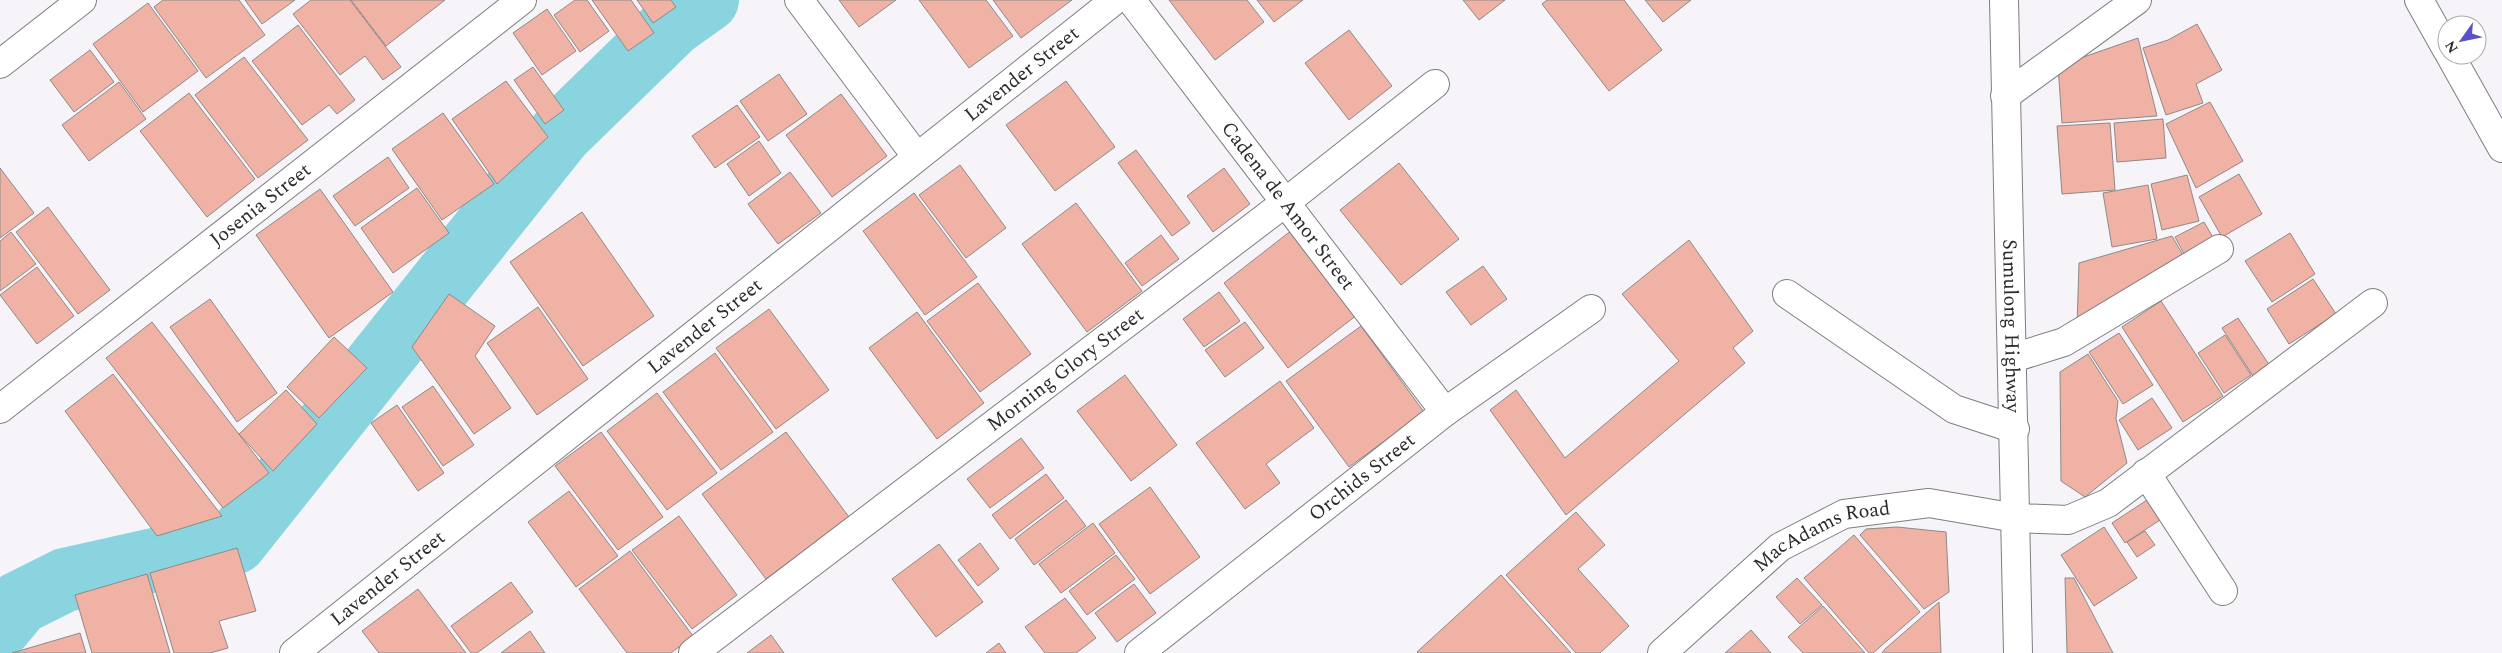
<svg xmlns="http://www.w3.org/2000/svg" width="2502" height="653" viewBox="0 0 2502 653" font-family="Spectral,serif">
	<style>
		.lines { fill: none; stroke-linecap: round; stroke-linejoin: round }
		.river { stroke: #89d4df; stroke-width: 64 }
		.building { fill: #f0b2a4; stroke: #8e8988 }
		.minor-casing { stroke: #7e7d80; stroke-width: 30 }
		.major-casing { stroke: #7e7d80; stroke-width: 30 }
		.minor { stroke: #fff; stroke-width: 28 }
		.major { stroke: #fff; stroke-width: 28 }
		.labels { text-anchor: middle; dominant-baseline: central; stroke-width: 4; stroke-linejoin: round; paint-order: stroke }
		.street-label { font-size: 20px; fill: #2c2b2c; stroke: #fff }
	</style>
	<rect width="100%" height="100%" fill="#f6f4f8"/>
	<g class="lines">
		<path class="river" d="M0 626 19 603 65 580 235 542 561 133 672 25 707 0"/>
	</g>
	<path class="building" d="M163 0H239L265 35 206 78 154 7Z
		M245 0H295L262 24Z
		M311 0H350L401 67 383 80 365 56 340 75 293 14Z
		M351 0H445L386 46Z
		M575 0H587L609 31 580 52 554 15Z
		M592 0H631L654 33 628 51Z
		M637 0H671L676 7 653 23Z
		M839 0H896L859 27Z
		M919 0H986L1013 36 969 68Z
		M993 0H1072L1021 38Z
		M1169 0H1247L1264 22 1215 60Z
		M1257 0H1303L1274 22Z
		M1463 0H1505L1479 20Z
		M1547 0H1624L1662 50 1609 91 1542 4Z
		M1645 0H1691L1663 22Z
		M148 3 198 71 143 112 93 44Z
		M547 9 576 51 542 75 513 33Z
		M2197 24 2222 70 2196 84 2203 103 2166 115 2143 48 2168 40Z
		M298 25 355 100 337 114 329 105 302 125 252 61Z
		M1349 30 1392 86 1349 120 1305 63Z
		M2138 38 2157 116 2062 123 2058 66Z
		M90 50 114 82 74 112 50 80Z
		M244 57 308 140 258 178 195 95Z
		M533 67 564 110 545 124 514 80Z
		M779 74 807 114 768 141 740 101Z
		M506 81 548 137 497 184 452 119Z
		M1066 81 1115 147 1055 191 1006 125Z
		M119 82 146 119 89 161 62 125Z
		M189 93 255 179 207 217 140 131Z
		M841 94 887 156 832 197 786 135Z
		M2210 102 2243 161 2196 188 2166 124Z
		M737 105 760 137 715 168 692 136Z
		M443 113 494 184 442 220 392 149Z
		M2163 119 2166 158 2117 162 2114 123Z
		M2110 123 2115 190 2062 194 2057 126Z
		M759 141 781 173 749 196 727 164Z
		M1136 150 1190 223 1172 236 1118 163Z
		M388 157 409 188 355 226 333 196Z
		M1399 163 1459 239 1401 285 1340 210Z
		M960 165 1006 228 966 258 919 195Z
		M0 168 34 213 0 238Z
		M1224 168 1250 204 1213 232 1187 196Z
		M790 172 821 213 778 244 748 204Z
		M2239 174 2262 214 2222 237 2199 197Z
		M2187 175 2199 221 2162 230 2151 184Z
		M2148 185 2157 239 2112 247 2103 193Z
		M417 188 449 233 393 273 361 228Z
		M320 189 393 292 329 338 256 235Z
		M914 193 977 277 925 315 863 231Z
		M1076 203 1142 291 1087 332 1022 244Z
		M48 207 110 290 78 314 16 232Z
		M582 212 654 316 583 366 510 262Z
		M2204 222 2218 246 2189 263 2175 237Z
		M1292 230 1357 315 1288 368 1224 283Z
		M11 232 36 264 0 291V241Z
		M2290 233 2315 274 2272 302 2245 261Z
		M1161 235 1179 259 1142 286 1125 263Z
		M2172 236 2187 262 2077 326 2079 263Z
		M1689 240 1753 331 1733 348 1745 363 1566 515 1490 410 1516 390 1565 458 1679 361 1622 294Z
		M1483 266 1507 299 1471 325 1446 292Z
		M37 267 74 316 37 344 0 295Z
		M2313 279 2336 314 2289 344 2267 309Z
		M978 283 1031 354 980 392 927 321Z
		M1219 292 1240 321 1204 347 1183 319Z
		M449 294 495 326 475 356 511 408 474 434 412 347Z
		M210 299 277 393 237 422 170 327Z
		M2161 301 2223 396 2183 422 2122 327Z
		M538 307 588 379 537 415 487 343Z
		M769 309 829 390 776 429 716 348Z
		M917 312 984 403 937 439 869 348Z
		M2238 318 2270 366 2253 376 2222 328Z
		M152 322 269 473 223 508 106 358Z
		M1245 322 1264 348 1225 377 1205 350Z
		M1361 326 1424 412 1349 467 1286 381Z
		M2119 333 2153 385 2123 404 2089 352Z
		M2225 335 2251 375 2224 393 2198 353Z
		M334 337 367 368 319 418 287 387Z
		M715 353 773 432 721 470 663 392Z
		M2088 354 2118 401 2116 419 2127 463 2085 497 2061 481 2060 372Z
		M113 374 222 516 157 536 65 411Z
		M1125 375 1177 445 1131 481 1077 411Z
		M1280 381 1314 428 1266 464 1280 483 1245 509 1196 443Z
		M433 386 474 445 443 466 402 407Z
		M286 390 317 424 273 471 239 434Z
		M657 393 717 473 667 510 607 431Z
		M2152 398 2172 428 2138 450 2119 420Z
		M397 405 444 473 418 491 371 423Z
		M601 432 663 517 618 550 555 466Z
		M786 432 849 517 766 579 702 494Z
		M1021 438 1044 468 990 508 967 479Z
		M1046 474 1064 498 1010 539 992 515Z
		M1150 487 1200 557 1150 594 1099 524Z
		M569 491 618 556 576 587 528 522Z
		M1066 500 1086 526 1034 565 1015 539Z
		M2147 500 2160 520 2125 543 2112 523Z
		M1576 512 1605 545 1578 569 1629 626 1600 653H1576L1506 575Z
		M679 516 737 595 692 629 632 550Z
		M1093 523 1115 553 1061 593 1039 564Z
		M1897 527 1946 532 1949 592 1924 609 1860 535 1866 529Z
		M2104 527 2137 578 2094 606 2061 555Z
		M2145 531 2155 545 2137 557 2127 542Z
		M1854 535 1920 612 1873 653H1869L1804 578Z
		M980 543 999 569 978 586 958 560Z
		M939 544 983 602 936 637 892 579Z
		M237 548 256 611 219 621 228 648 210 653H174L150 573Z
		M630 551 693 636 671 653H627L579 589Z
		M1116 555 1135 579 1087 615 1069 591Z
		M147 574 170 653H92L75 595Z
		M1501 575 1571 653H1418L1417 652Z
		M1797 578 1822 605 1800 624 1776 597Z
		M2065 578H2074L2113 653H2067Z
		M511 582 533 612 477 653H471L451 626Z
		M1134 584 1156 613 1117 642 1095 613Z
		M418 589 466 653H379L362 631Z
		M1065 598 1096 638 1076 653H1045L1025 627Z
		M1939 602 1941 653H1882L1885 649Z
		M1823 606 1865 653H1803L1788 637Z
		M1751 630 1771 653H1725Z
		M530 631 545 653H501Z
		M80 633 86 653H12Z
		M771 635 784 653H747Z
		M999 643 1006 653H986Z"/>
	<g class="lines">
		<g class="minor-casing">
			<g id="minor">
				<path d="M799 0 917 157"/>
				<path id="s1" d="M1131 0 1445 412"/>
				<path d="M2419 0 2447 50"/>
				<path d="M2450 55 2502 148"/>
				<path d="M2005 96 2137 0"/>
				<path d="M1787 294 1954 409 2015 429"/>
				<path d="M2013 358 2064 342 2219 249"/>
				<path id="s2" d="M0 409 522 0"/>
				<path d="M2146 473 2223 591"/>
				<path id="s3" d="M294 653 1115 0"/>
				<path id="s4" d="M693 653 1286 202 1435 84"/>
				<path id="s5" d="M1139 653 1445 412 1591 309"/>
				<path id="s6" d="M1662 653 1780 547 1844 514 1929 503 2016 518 2068 520 2108 503 2373 303"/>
			</g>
		</g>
		<g class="major-casing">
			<g id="major">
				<path id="s7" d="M2004 0 2018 653"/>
				<path d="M0 64 82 0"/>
			</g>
		</g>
		<use href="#minor" class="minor"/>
		<use href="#major" class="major"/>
	</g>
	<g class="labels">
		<g class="street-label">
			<text stroke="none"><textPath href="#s3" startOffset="930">Lavender Street</textPath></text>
			<text stroke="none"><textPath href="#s2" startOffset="331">Josenia Street</textPath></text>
			<text stroke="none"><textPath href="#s1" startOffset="259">Cadena de Amor Street</textPath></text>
			<text stroke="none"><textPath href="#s3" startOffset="525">Lavender Street</textPath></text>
			<text stroke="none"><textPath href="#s7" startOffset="326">Sumulong Highway</textPath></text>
			<text stroke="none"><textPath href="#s4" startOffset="468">Morning Glory Street</textPath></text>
			<text stroke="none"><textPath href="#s5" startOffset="284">Orchids Street</textPath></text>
			<text stroke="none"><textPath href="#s6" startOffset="202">MacAdams Road</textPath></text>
			<text stroke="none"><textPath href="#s3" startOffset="120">Lavender Street</textPath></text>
		</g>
	</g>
	<g transform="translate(2462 40) rotate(237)"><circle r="24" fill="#ffffff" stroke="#abaaab"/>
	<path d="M0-4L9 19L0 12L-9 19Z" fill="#5a50c8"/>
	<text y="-8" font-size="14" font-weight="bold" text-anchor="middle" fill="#2c2b2c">N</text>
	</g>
</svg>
